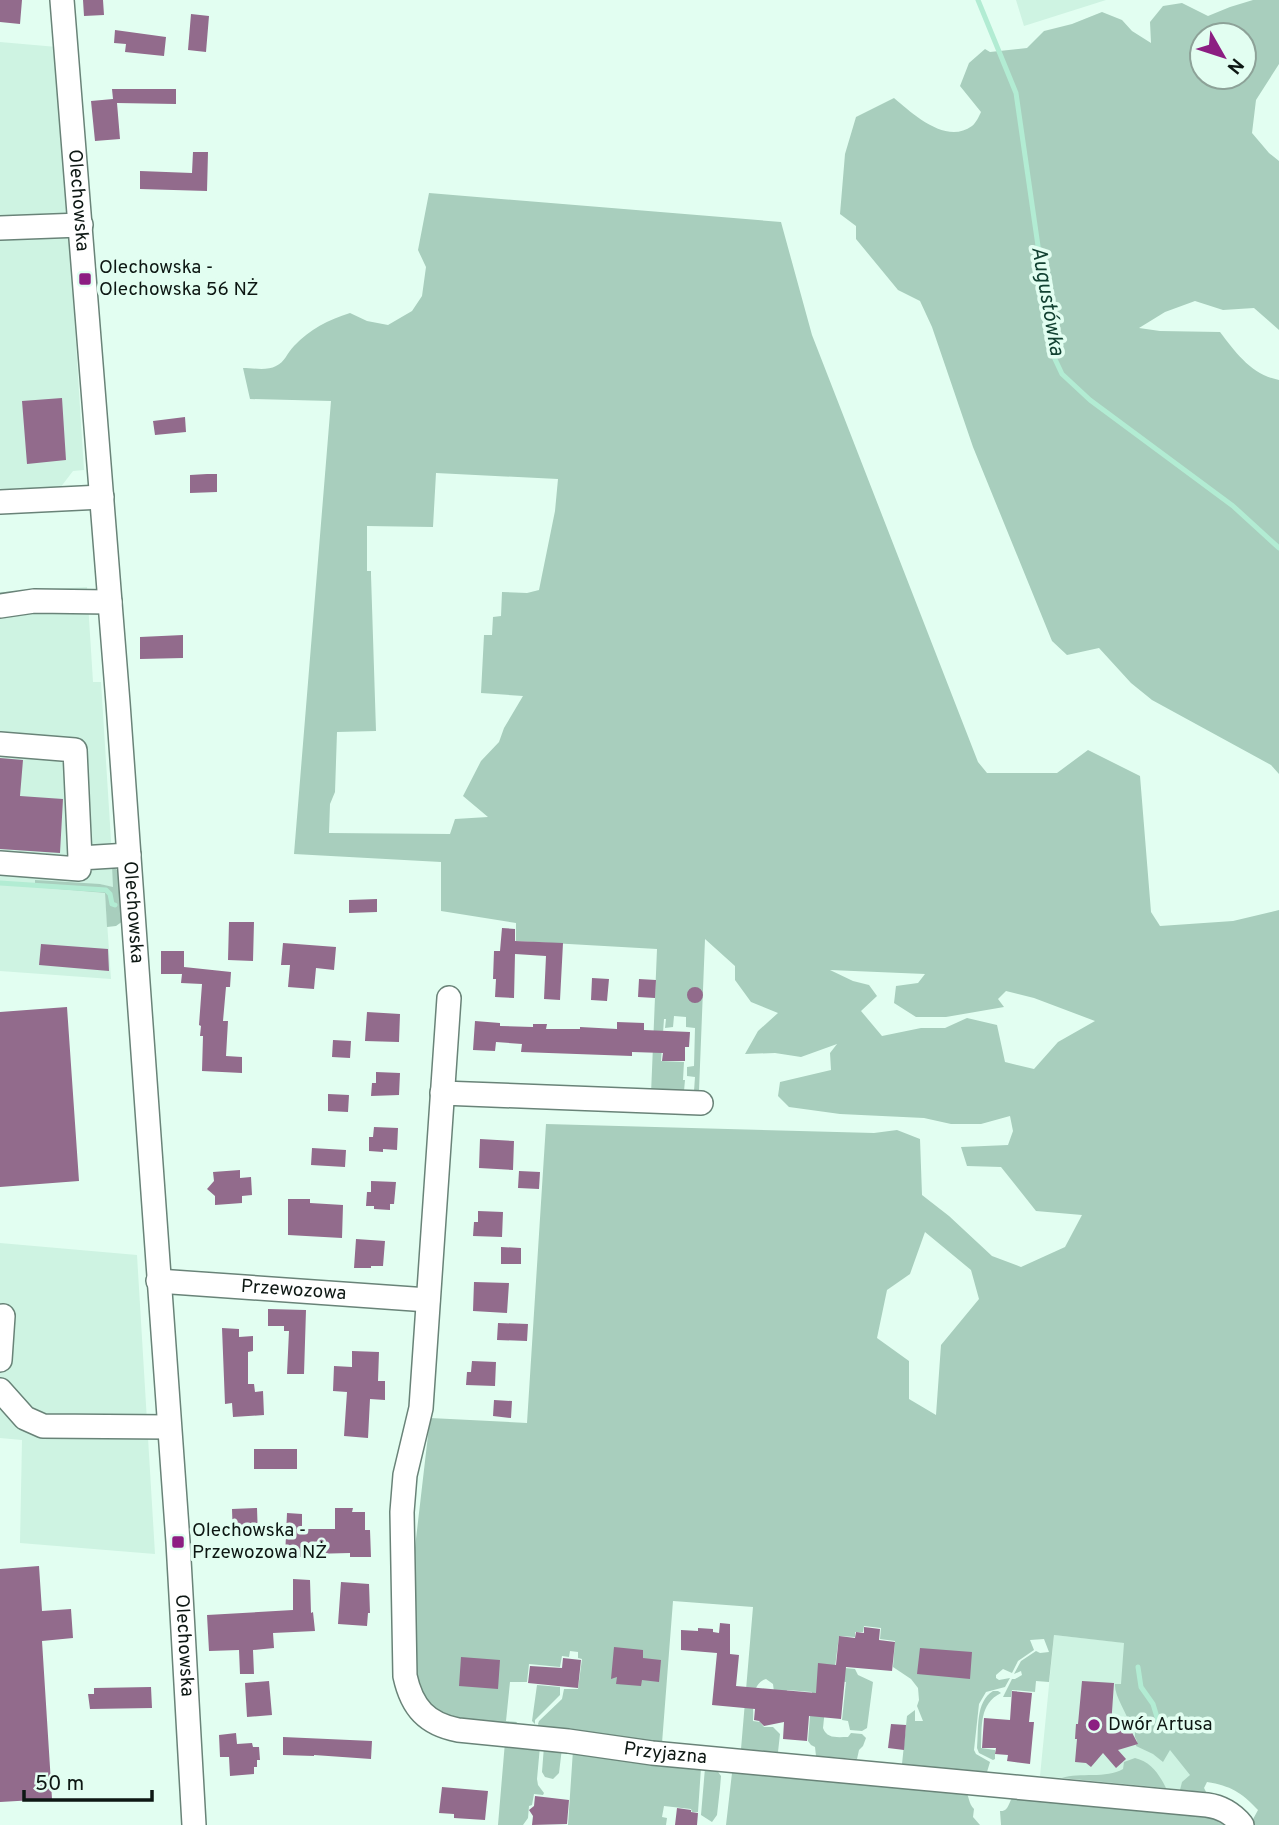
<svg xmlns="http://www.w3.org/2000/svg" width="1279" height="1825" viewBox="0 0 1279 1825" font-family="Overpass,sans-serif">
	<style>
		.built { fill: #cef3e2 }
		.green { fill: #a8cebd; fill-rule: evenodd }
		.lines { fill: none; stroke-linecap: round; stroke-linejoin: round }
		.stream { stroke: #b2ecd3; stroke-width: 5 }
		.building { fill: #926b8c }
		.minor-casing { stroke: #698378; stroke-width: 26 }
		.minor { stroke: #fff; stroke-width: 23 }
		.poi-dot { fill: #8c1e82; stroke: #e2fef1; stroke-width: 2.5 }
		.labels { text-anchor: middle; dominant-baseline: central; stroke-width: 7; stroke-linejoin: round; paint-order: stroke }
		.street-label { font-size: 19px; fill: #0d1713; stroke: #e2fef1 }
		.poi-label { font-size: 19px; fill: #0d1713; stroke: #e2fef1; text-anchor: start }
		.water-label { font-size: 21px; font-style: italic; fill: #114131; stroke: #e2fef1 }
	</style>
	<rect width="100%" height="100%" fill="#e2fef1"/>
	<path class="built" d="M1016 0H1106L1024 26Z
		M0 42 57 47 84 470 73 471 60 488 8 492 0 491Z
		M87 587 93 682H101L114 888 100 884 35 887 105 893 111 979 0 971V592Z
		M0 1243 137 1255 155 1554 20 1543 22 1440 0 1438Z
		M1054 1635 1136 1644 1206 1792 1040 1776Z"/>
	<path class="green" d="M1253 0H1279V64L1256 100 1252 133 1269 153 1279 161V330L1254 308 1223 310 1195 301 1165 312 1139 328 1160 331 1220 332C1236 353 1252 375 1279 380V774L1271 765 1152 700 1131 683 1099 648 1067 655 1052 641 973 447 932 327 920 301 898 290 856 239V226L840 214 845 154 856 117 894 98C913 114 946 145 972 126 976 123 979 116 981 112L960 86 969 63 985 49 990 52 1027 48 1044 31 1072 24 1102 12 1122 20 1132 31 1151 43 1150 22 1163 6 1182 3 1208 16 1230 7ZM1244 35V77H1202V35Z
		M429 193 781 222 812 335 978 762 987 773H1057L1088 750 1140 776 1151 912 1160 926 1233 921 1279 910V1825H1253L1252 1821 1258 1810C1241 1792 1231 1786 1207 1782L1204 1788 1206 1792 1180 1790 1182 1782 1190 1775 1170 1750 1163 1762 1153 1754 1136 1746 1137 1741 1135 1737V1727H1131C1127 1713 1114 1696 1115 1684H1121L1124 1643 1054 1635 1049 1682 1036 1681 1035 1692 1012 1690 1011 1697H1003L1012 1679H1015L1022 1675 1021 1671 1014 1674 1021 1661 1036 1651 1040 1653 1049 1652 1044 1639 1030 1640 1034 1650 1018 1661 1012 1673 1003 1669 996 1675V1678L999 1680 1010 1678 1005 1687 986 1692 979 1704 974 1750 976 1754 990 1762 987 1772 902 1764 907 1716 915 1710V1721H923L917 1706 919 1700 918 1688 911 1679 893 1667 895 1641 880 1639 881 1628 864 1626 863 1632H855V1637L839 1636 835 1667 855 1669 858 1675 873 1682 867 1728 862 1731 850 1730 848 1721 842 1720 846 1682 828 1680 823 1728C827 1739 837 1737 848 1737L851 1733 862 1734 866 1738 863 1746 859 1750 857 1759 816 1756 815 1747 811 1745 808 1741 812 1692 787 1690 786 1693 774 1692 773 1684 766 1679C750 1684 754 1707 753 1721L760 1722 764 1727H773L780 1734 778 1752 741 1749 753 1607 673 1601 662 1743 542 1734 538 1724 539 1721 562 1699 564 1689H578L582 1659 578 1658V1652L570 1651 569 1657 562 1656 560 1667 529 1664 527 1682H510L506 1721 517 1722 512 1731 453 1723 416 1695 411 1582 430 1418 527 1423 546 1124 874 1133 897 1130 920 1139 922 1195 949 1216 992 1256 1021 1267 1065 1247 1082 1215 1036 1211 1001 1167 967 1166 961 1147 1008 1145 1013 1131 1010 1116 981 1124H951L924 1118 840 1114 789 1107 778 1096 780 1082 831 1070 830 1053 837 1044 801 1057 775 1053 745 1054 758 1031 778 1013 751 1002 735 980V966L705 939 699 1091H694L695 1077 687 1076V1067L694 1066 695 1028 686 1027V1017L674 1016 673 1027 665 1028 666 1019H664L661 1061 684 1062 683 1080H685L684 1091 663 1090 659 1095 651 1094 657 949 516 941V923L441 911V862L294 854 331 401 250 399 243 368C253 368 267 371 276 366 285 362 287 353 294 346 310 329 328 320 350 313L367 321 388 325 412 311 422 296 426 267 418 250ZM436 473 558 479 555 511 539 590 527 593 502 592 501 616 493 617 492 635H484L481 693 523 696 504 728 499 742 481 761 463 796 488 817 455 819 450 834 329 833 330 804 335 792 337 732 376 731 371 575V571H367V526L433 527ZM830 970 925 974 918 983 896 986 894 1003 916 1017H946L1004 1007 998 999 1006 991 1034 998 1095 1021 1058 1042 1034 1069 1005 1062 997 1025 967 1018 945 1028H921L882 1036 861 1011 877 996 869 985 853 981ZM925 1232 971 1270 979 1299 941 1345 936 1415 909 1399V1361L877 1338 887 1290 910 1274Z
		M112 865 121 874 123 921 116 926 107 927 105 893 35 887V880L100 884 113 887Z
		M537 1685 560 1687V1695L535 1720V1724L532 1721Z
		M993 1691H998L1001 1693C979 1704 982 1726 981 1748L995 1750V1759L993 1760 979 1753 977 1748C979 1729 975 1702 993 1691Z
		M505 1742 540 1746 537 1779 538 1785 544 1793 543 1795 534 1794 532 1805 529 1806 528 1818 523 1825H498Z
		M544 1746 562 1748 559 1773 553 1779 545 1777 542 1772Z
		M573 1750 701 1768 698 1812H692L691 1809 664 1806 662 1817 667 1818 666 1825H568Z
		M1135 1758C1151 1762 1159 1774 1166 1788L1062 1778C1080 1772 1106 1779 1123 1769L1124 1762Z
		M705 1768 716 1769 721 1776 720 1788 717 1815 712 1822 701 1815Z
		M732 1773 893 1783 965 1791C970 1797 968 1803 974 1809L973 1817 980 1825H726Z
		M1015 1795 1222 1817 1232 1825H1001L1000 1811C1010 1812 1008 1800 1015 1795Z"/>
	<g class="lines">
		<path class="stream" d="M978 0 1016 93 1054 357 1062 374 1090 400 1233 506 1279 548
			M0 883 106 890 110 894 112 904 115 905
			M1138 1667 1141 1687 1153 1704 1160 1727"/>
	</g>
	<path class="building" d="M0 0H22L20 24 0 22Z
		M83 0H103L104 15 84 16Z
		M191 14 209 16 206 52 188 50Z
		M115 30 166 37 164 56 125 52 126 44 114 43Z
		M112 89H176V104L117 103 120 139 95 141 91 101 113 99Z
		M193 152H208L207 191 140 189V171L192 173Z
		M62 398 66 460 27 464 22 401Z
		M185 417 186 432 155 435 153 421Z
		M207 474H217V492L190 493V475Z
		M183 635V658L140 659V637Z
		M0 758 23 760 20 796 63 799 60 853 0 849Z
		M377 899V912L349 913V900Z
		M229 922H254L253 961 228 960Z
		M502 928 515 929V941L563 943 560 1000 544 999 546 956 515 954 514 998 495 997 496 979H493L494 951H500Z
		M283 943 336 947 334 970 316 968 314 989 288 987 290 965H281Z
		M41 944 108 949 109 971 39 965Z
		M161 951H184V967L231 972 230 987H226L223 1021H228L226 1056 242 1057V1073L202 1071 203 1036H200L201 1026 199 1025 202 984 181 983 182 974H161Z
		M592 978 609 979 607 1001 591 1000Z
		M639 979 656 980 655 998 638 997Z
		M687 995a8 8 0 1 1 16 0a8 8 0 1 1-16 0Z
		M67 1007 79 1181 0 1187V1012Z
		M367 1012 400 1014 399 1042 365 1041Z
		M475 1021 500 1023V1026L533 1027V1024H547L546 1029H580V1027L617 1029V1022L644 1023V1030L690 1032 689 1047H685V1061H662L663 1053 632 1052V1056L521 1052 522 1044 496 1042 495 1051 473 1050Z
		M333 1040 351 1041 350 1058 332 1057Z
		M376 1072 400 1073 399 1095 371 1096 372 1083H376Z
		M328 1094 349 1095 348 1112 328 1111Z
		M374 1127 398 1128 397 1150 383 1149V1152L369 1151V1137H373Z
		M480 1139 514 1141 513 1170 479 1168Z
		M312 1148 346 1150 345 1167 311 1165Z
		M240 1170V1178L251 1177 252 1195 242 1196V1203L215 1205V1196L207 1189 214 1181 213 1172Z
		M519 1171 540 1172 539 1189 518 1188Z
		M371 1181 396 1182 394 1204H390V1210L374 1209V1206H366L367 1192H371Z
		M288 1199H310V1203L343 1205 342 1238 288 1235Z
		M478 1211 503 1212 502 1237 473 1236 474 1222H478Z
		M356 1239 385 1241 383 1266H371V1268H354Z
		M501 1247 521 1248V1264H501Z
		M474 1282 509 1283 507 1313 473 1311Z
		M268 1309 306 1310 304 1374H287L289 1331H284V1326H268Z
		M498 1323 528 1324 527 1341 497 1340Z
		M222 1328 239 1329V1337L253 1336V1351L248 1352V1384H254L255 1392 263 1391 264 1415 233 1417 232 1403 225 1404Z
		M352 1351 379 1352 378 1381H385V1400L370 1399 368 1438 344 1436 347 1392 333 1391 334 1366 352 1367Z
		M472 1361 496 1362 495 1386 466 1385 467 1372H471Z
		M494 1400 512 1401 511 1418 493 1416Z
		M254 1449H297V1469H254Z
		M257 1508 258 1537 233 1538 232 1509Z
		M335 1508H353L352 1512H365V1530H370L371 1557H350V1553L310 1554V1557H285L287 1513 302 1514V1529H335Z
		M39 1566 42 1611 71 1609 73 1638 42 1641 52 1799 0 1802V1569Z
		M293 1579 310 1580 311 1613 313 1612 315 1631 273 1633 274 1648 253 1650 254 1674H240L239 1650 209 1651 207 1615 293 1610Z
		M341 1582 369 1584 370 1613H368L367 1626 338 1624Z
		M720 1623 730 1624V1654L739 1655 736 1686 816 1693 818 1663 836 1665 839 1636 855 1638 856 1632 864 1633V1627L880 1629 879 1640 895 1642 892 1671 846 1667 841 1719 809 1716 807 1741 783 1739 784 1722 764 1726 759 1721 754 1720 755 1709 712 1705 717 1653 681 1650V1630L698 1631V1628L713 1629V1632L719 1633Z
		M614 1647 643 1650V1658L661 1660 659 1682 642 1680 641 1686 616 1684 617 1677 611 1679Z
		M920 1648 972 1652 970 1679 917 1674Z
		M461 1657 500 1660 498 1689 459 1686Z
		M563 1658 581 1660 578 1688 528 1683 530 1666 562 1668Z
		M269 1681 272 1715 247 1717 245 1683Z
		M1082 1681 1114 1683 1111 1726 1129 1727 1138 1744 1118 1750 1126 1759 1116 1768 1103 1753 1091 1767 1086 1763 1075 1762 1077 1739H1075L1076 1724H1078Z
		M151 1687 152 1708 90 1709 88 1694H94V1688Z
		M1012 1691 1032 1693 1029 1722H1034L1030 1764 1007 1761 1008 1755 995 1754 996 1748H982L984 1718 1010 1720Z
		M891 1724 906 1725 904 1750 888 1748Z
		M236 1733 237 1744 252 1743 253 1747H259L260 1760H257V1767H254V1774L230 1776 229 1757H220L219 1735Z
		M283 1737 372 1741 371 1759 314 1755V1756L283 1755Z
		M442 1787 488 1791 485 1820 454 1818V1814L439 1813Z
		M535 1796 569 1800 567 1824 532 1825 533 1816 529 1810 534 1806Z
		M677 1808 691 1810V1812L698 1813 697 1825H675Z"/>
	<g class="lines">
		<g class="minor-casing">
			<g id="minor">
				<path id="s1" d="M62 0 118 703 178 1542 194 1825"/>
				<path d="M0 228 81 225"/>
				<path d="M0 502 102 497"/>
				<path d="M0 606 34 601 110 602"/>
				<path d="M0 744 75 750 80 858"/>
				<path d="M0 863 79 869 80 858 129 855"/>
				<path id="s2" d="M449 998 421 1408 405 1475 402 1512 405 1676C412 1708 427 1724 458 1730L568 1741 652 1753 1207 1805C1222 1807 1232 1813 1242 1825"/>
				<path d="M442 1093 701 1103"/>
				<path id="s3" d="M158 1281 428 1300"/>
				<path d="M0 1360 3 1316"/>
				<path d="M0 1390 25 1418 43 1426 169 1427"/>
			</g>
		</g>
		<use href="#minor" class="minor"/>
	</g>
	<g class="poi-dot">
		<rect x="78" y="272" width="14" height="14" rx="3.5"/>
		<rect x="171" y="1535" width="14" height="14" rx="3.5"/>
		<circle cx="1094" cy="1725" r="7"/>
	</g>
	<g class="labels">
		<g class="street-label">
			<text stroke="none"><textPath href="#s1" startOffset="201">Olechowska</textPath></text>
			<text stroke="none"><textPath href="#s1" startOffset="915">Olechowska</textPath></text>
			<text stroke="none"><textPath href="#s3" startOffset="136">Przewozowa</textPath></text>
			<text stroke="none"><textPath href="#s1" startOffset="1650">Olechowska</textPath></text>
			<text stroke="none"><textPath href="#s2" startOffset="971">Przyjazna</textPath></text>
		</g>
		<g class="poi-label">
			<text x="99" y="268">Olechowska -<tspan x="99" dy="22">Olechowska 56 NŻ</tspan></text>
			<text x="192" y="1531">Olechowska -<tspan x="192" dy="22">Przewozowa NŻ</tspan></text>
			<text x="1108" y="1725">Dwór Artusa</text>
		</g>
		<g class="water-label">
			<text transform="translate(1047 301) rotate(80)">Augustówka</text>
		</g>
	</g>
	<g transform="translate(1223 56) rotate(129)"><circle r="33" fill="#e2fef1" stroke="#8da298" stroke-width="2"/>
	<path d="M0-5L12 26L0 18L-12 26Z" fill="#8c1e82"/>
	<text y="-10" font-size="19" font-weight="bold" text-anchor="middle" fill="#0d1713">N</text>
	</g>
	<path d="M24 1790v10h128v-10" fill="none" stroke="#0d1713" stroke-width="3.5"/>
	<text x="35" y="1790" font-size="21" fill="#0d1713" stroke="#e2fef1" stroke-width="5" paint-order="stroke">50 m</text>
</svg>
